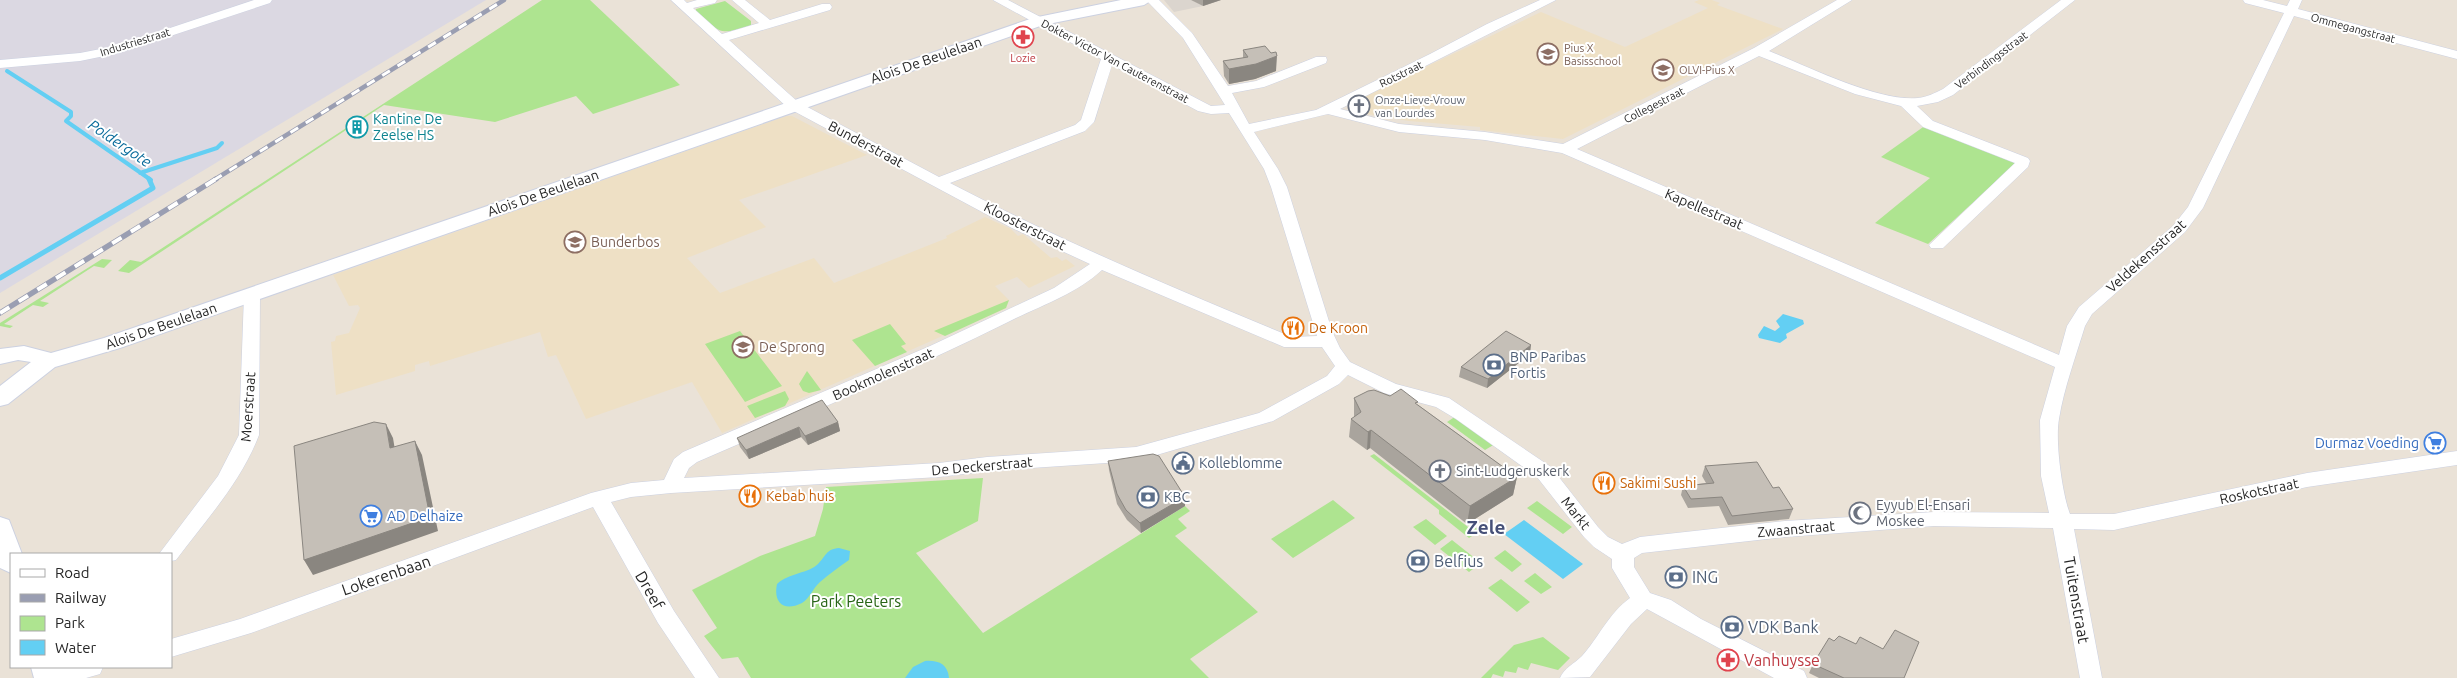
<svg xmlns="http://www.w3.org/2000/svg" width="2457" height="678" viewBox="0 0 2457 678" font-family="Ubuntu,sans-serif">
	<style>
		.industrial { fill: #dbd8e2 }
		.education { fill: #eee0c5 }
		.green { fill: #aee490 }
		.plaza { fill: #dbd5ce }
		.water { fill: #63cff3 }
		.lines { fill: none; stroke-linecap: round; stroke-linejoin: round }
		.stream-far1 { stroke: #63cff3; stroke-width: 4 }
		.stream { stroke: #63cff3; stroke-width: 5 }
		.minor-casing { stroke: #ccd1e1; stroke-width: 1 }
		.tertiary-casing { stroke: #ccd1e1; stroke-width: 2 }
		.minor { fill: #fff; fill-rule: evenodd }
		.tertiary { fill: #fff; fill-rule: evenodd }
		.rail-far1-casing { stroke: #9a9eb2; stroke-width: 4.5 }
		.rail-casing { stroke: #9a9eb2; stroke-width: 5.5 }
		.rail-far1 { stroke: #fff; stroke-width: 3; stroke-dasharray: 9; stroke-linecap: butt }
		.rail { stroke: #fff; stroke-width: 4; stroke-dasharray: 11; stroke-linecap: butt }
		.wall { fill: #a9a49d }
		.shaded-wall { fill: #8a8680 }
		.building { fill: #c5bfb7; stroke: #8a8680 }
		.labels { text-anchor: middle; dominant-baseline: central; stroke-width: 4; stroke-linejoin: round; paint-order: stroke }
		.far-street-label { font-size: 11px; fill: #272727; stroke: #fff }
		.far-education-label { font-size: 11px; fill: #785e54; stroke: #fff; text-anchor: start }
		.far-health-label { font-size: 11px; fill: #be3a42; stroke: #fff }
		.far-worship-label { font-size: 11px; fill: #5b616d; stroke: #fff; text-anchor: start }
		.street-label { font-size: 14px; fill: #272727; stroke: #fff }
		.culture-label { font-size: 14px; fill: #0d838f; stroke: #fff; text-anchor: start }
		.education-label { font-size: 14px; fill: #785e54; stroke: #fff; text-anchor: start }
		.food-label { font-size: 14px; fill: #c56008; stroke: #fff; text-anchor: start }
		.service-label { font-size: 14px; fill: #4e5e75; stroke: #fff; text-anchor: start }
		.shop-label { font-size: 14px; fill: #366cbe; stroke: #fff; text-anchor: end }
		.worship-label { font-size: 14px; fill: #5b616d; stroke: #fff; text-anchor: start }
		.water-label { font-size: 15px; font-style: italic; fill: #086a9a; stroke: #fff }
		.near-service-label { font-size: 16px; fill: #4e5e75; stroke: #fff; text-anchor: start }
		.near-street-label { font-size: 16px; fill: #272727; stroke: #fff }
		.near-park-label { font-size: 16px; fill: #286516; stroke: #fff }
		.near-health-label { font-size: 16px; fill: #be3a42; stroke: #fff; text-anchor: start }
		.district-label { font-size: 19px; font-weight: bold; fill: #465078; stroke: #fff }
	</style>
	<rect width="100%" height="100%" fill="#eae2d7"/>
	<path class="industrial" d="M0 0H486L0 293Z"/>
	<path class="education" d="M1699 0H1712L1720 3 1717 5 1783 29 1563 139 1490 131 1480 130V127L1409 121 1350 111 1361 109 1354 101 1541 12 1625 47 1708 8 1694 2Z
		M786 116H792L867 155 739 200 766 227 687 258 720 293 814 258 834 283 947 238 946 236 985 217 1011 229 1018 236 1023 234 1051 258 1057 257 1062 261 1066 259 1075 266 1029 288 1017 277 995 286 1009 300 1006 308 722 433 692 382 586 419 556 355 548 357 540 332 430 366 429 361 415 365V371L336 395 331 342 335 341 336 336 349 333 360 308 358 305 349 306 333 275Z"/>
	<path class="green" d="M542 0H590L680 85 593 114 576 96 495 122 384 105 129 273 118 271 130 260 141 262Z
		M725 1 751 21V26C718 35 722 34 696 12V9Z
		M1926 125 2017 162 1928 244 1875 223 1930 178 1881 157Z
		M102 259 112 260 104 268 94 266 40 301 49 303 43 307 33 305 4 324 13 326 10 328 0 326V323Z
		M1009 300 1006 308 945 336 934 331Z
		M890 324 906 344 901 346 907 352 875 366 852 340Z
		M740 331 782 386 745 402 705 344Z
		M807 371 821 390 809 393 803 391 799 384Z
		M785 391 789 399 785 406 755 418 747 406Z
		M1456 416 1495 444 1485 450 1447 422Z
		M1374 454 1468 527 1472 525 1480 531 1469 538 1439 514V510L1370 456Z
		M983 478 978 521 916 553 983 633 1185 506 1190 511 1178 519 1187 528 1175 536 1258 612 1190 659 1209 678H751L738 657 722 659 704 636 717 628 692 590 760 556 815 536 823 509 826 487Z
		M1333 500 1355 518 1293 558 1271 539Z
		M1537 501 1572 527 1563 534 1527 508Z
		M1426 519 1447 536 1435 545 1413 527Z
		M1452 540 1481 563 1469 572 1440 549Z
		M1505 550 1522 564 1512 572 1494 558Z
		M1535 573 1552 587 1541 594 1524 581Z
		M1501 579 1530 602 1517 612 1488 588Z
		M1543 637 1570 658 1558 670 1531 663 1528 670 1518 667 1516 673 1505 671 1503 677 1493 674 1491 678H1481L1514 645Z"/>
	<path class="plaza" d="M1164 0H1192L1203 6 1174 12Z"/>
	<path class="water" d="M1783 314 1803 320 1804 324 1786 334 1787 338 1780 343 1759 338 1758 335 1764 326 1775 331 1780 327 1776 321Z
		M1524 520 1583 564 1563 579 1504 534Z
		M839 548 850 551 849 560C839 567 829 574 820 582 813 588 810 598 802 603 784 612 773 603 777 584 789 573 809 573 818 564 826 556 826 549 839 548Z
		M925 661C938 660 948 664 949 678H905L913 667Z"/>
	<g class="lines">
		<path class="stream-far1" d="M7 71 71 112V116L66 121 151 180
			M140 173 217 148 222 143"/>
		<path class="stream" d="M0 278 153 188 149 179"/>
		<g class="minor-casing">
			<path id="minor" d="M254 0H272L270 3 119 53 80 61 0 68V60L80 53 116 46Z
				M671 0H684L687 3 697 0H717L715 3 693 8 722 34 759 23 732 0H745L770 20 822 4H830L832 7 830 10 729 40 798 102 939 177 1075 125 1081 120 1101 59 993 0H1008L1211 106 1225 105 1183 38 1146 0H1159L1192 33 1228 86 1256 81 1316 57H1326L1327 60 1326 63 1264 87 1232 93 1249 124 1316 110 1430 54 1487 24 1540 0H1556L1340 109 1399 124 1485 132 1563 144 1754 48 1837 0H1852L1769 51C1807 66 1879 102 1918 98 1927 97 1935 93 1943 89L2061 0H2075L1953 95 1938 102 1917 106 1933 121 2028 158 2030 161 2028 167 1943 248H1931L1929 245 2015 163 1923 127 1901 106 1855 94 1759 56 1577 149 2059 355 2067 326 2079 307 2173 226 2188 207 2284 13 2245 3 2243 0H2263L2287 6 2290 0H2302L2298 9 2457 51V59L2294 16 2203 208 2185 232 2092 314 2085 326C2076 356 2064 388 2059 419 2055 440 2062 493 2070 514H2114L2307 473 2457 451V465L2307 487 2114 530 2074 529 2102 678H2080L2053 528 1934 526 1785 537 1642 553 1634 558V567L1650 593 1671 600 1701 619 1804 671 1807 678H1774L1647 609 1631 624 1590 677 1560 678C1564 668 1574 664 1582 656 1599 637 1609 613 1630 598L1612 568V559L1594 547 1584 537 1537 477 1456 419 1436 407 1384 393 1348 375 1339 384 1273 421 1136 461 987 471 939 477 671 493 631 497 611 502 674 611 719 678H695L658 623 593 507 251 633 171 657V639L240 619 591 493 631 483 664 480 674 459 683 452 930 346 1054 288 1090 264 1012 228 788 108ZM1112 65 1198 111 1211 114 1229 113 1264 169 1271 187 1317 336 1292 337C1176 289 1061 241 950 183L1085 131 1094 122ZM1328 114 1399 132 1485 140 1562 153 2055 367 2040 420 2041 476 2049 513 1934 512 1785 521 1640 537 1622 544 1608 537 1598 527 1551 467 1449 398 1396 384 1350 362 1340 348 1332 331 1287 187 1278 169 1254 132ZM1102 270 1284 347H1322L1335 366 1327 376 1259 413 1136 447 987 457 939 463 684 478 689 468 697 462C801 417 905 373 1006 323 1039 306 1075 295 1102 270Z
				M252 290 258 291 260 295 259 435C241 482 206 520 176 560L171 561V554H159L218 476 239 435 244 295 246 291Z
				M56 667H103L100 674 86 678H38L41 671Z"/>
		</g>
		<g class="tertiary-casing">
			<path id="tertiary" d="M1121 0H1152L1144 5 1043 25 120 348 55 367 8 404 0 406V386L31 362 18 360 0 364V349L24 346 51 353 104 338 1033 18Z
				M0 517 9 520 22 554H11V573L0 568Z
				M31 667H61L64 678H34Z"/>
		</g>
		<use href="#minor" class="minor"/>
		<use href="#tertiary" class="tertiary"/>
		<g class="rail-far1-casing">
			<path id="rail-far1" d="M214 180 504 0"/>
		</g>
		<g class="rail-casing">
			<path id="rail" d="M0 313 216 179"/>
		</g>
		<use href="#rail-far1" class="rail-far1"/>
		<use href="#rail" class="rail"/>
	</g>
	<path class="wall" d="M1191 0H1221L1203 6Z
		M1243 50 1276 71 1255 79 1229 84 1224 76 1223 61 1243 58Z
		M1530 354 1487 388 1459 377 1461 367Z
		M1390 396 1418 405 1517 477 1513 495 1467 524 1370 448 1367 450 1349 437 1351 419 1354 417V398Z
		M838 422 840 431 808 445 801 437 749 459 740 447 737 438Z
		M1108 461 1185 506 1141 533 1127 520 1117 504 1109 470Z
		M1705 466 1773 488 1793 509 1789 519 1728 525 1719 506 1688 508 1681 495 1683 486 1706 483 1702 476Z
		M1834 641 1904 678H1819L1809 673 1813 664Z"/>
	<path class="shaded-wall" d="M1203 0H1221L1203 6Z
		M1277 56 1276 71 1255 79 1229 84V69Z
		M1531 345 1530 354 1487 388 1488 379Z
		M838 422 840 431 808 445 805 436Z
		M386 424 393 438 397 462 390 448Z
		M799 427 801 437 749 459 746 450Z
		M1371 430 1370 448 1367 450 1368 432Z
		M415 441 422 455 438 531 313 575 304 560Z
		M1517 477 1513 495 1467 524 1470 506Z
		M1185 497V506L1141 533 1140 523Z"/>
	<path class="building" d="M1265 46 1271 53 1276 52 1277 56 1256 64 1229 69 1223 61 1248 57 1243 50Z
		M1506 331 1531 345 1488 379 1461 367Z
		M1401 389 1418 402 1415 403 1517 477 1470 506 1371 430 1368 432 1351 419 1361 412 1354 398 1368 391 1374 390 1390 396Z
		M822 400 838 422 805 436 799 427 746 450 737 438Z
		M374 422 386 424 390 448 415 441 430 517 304 560 294 446Z
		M1153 454 1159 456 1185 497 1140 523 1126 510 1117 494 1108 461Z
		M1757 462 1773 488 1779 487 1793 509 1732 516 1722 497 1691 499 1683 486 1714 483 1705 466Z
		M1895 630 1919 642 1904 678H1844L1813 664 1829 638 1834 641 1839 636 1856 644 1860 637 1883 649Z"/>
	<defs>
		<g id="pharmacy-ring" transform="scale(1.125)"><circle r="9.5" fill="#fff" stroke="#e0444e" stroke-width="1.5"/><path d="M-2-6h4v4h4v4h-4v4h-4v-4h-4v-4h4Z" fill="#e0444e"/></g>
		<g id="school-ring" transform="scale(1.125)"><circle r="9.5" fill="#fff" stroke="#8d6e63" stroke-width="1.5"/><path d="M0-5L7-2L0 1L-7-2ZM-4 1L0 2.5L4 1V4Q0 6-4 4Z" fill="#8d6e63"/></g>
		<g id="church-ring" transform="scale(1.125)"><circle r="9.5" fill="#fff" stroke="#6b7280" stroke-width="1.5"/><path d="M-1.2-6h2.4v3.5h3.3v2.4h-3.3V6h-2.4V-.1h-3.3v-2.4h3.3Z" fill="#6b7280"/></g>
		<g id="building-ring" transform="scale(1.125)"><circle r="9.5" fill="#fff" stroke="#0f9aa8" stroke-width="1.5"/><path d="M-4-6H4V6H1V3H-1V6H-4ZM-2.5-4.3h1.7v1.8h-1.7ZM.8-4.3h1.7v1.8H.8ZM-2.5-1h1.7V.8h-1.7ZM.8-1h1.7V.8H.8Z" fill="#0f9aa8"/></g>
		<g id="restaurant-ring" transform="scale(1.125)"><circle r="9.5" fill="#fff" stroke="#e8710a" stroke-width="1.5"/><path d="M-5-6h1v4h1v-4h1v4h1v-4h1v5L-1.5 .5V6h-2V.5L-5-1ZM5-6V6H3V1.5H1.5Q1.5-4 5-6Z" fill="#e8710a"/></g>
		<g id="bank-ring" transform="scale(1.125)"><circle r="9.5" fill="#fff" stroke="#5c6f8a" stroke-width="1.5"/><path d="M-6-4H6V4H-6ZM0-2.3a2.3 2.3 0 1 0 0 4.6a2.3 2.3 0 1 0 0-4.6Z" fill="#5c6f8a"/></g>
		<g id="supermarket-ring" transform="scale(1.125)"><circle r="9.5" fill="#fff" stroke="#3f7fe0" stroke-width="1.5"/><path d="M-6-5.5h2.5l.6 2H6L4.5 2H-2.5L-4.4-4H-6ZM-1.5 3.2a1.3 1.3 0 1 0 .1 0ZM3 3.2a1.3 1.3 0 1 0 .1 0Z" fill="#3f7fe0"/></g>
		<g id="civic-ring" transform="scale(1.125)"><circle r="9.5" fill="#fff" stroke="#5c6f8a" stroke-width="1.5"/><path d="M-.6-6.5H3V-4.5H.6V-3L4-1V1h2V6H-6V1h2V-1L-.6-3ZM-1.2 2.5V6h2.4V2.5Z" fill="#5c6f8a"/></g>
		<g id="mosque-ring" transform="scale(1.125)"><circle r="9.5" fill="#fff" stroke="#6b7280" stroke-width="1.5"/><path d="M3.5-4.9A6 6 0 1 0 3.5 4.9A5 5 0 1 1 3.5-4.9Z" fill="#6b7280"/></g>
	</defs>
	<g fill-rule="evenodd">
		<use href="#pharmacy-ring" x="1023" y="37"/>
		<use href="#school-ring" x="1548" y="54"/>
		<use href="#school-ring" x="1663" y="70"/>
		<use href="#church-ring" x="1359" y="106"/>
		<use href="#building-ring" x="357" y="127"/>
		<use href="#school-ring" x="575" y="242"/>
		<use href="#restaurant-ring" x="1293" y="328"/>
		<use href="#school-ring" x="743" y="347"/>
		<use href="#bank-ring" x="1494" y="365"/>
		<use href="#supermarket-ring" x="2435" y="443"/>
		<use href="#civic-ring" x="1183" y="463"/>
		<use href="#church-ring" x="1440" y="471"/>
		<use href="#restaurant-ring" x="1604" y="483"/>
		<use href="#restaurant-ring" x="750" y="496"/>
		<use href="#bank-ring" x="1148" y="497"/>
		<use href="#mosque-ring" x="1860" y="513"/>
		<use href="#supermarket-ring" x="371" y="516"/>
		<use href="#bank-ring" x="1418" y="561"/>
		<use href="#bank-ring" x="1676" y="577"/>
		<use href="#bank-ring" x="1732" y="627"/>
		<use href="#pharmacy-ring" x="1728" y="660"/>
	</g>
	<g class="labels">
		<g class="far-street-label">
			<text transform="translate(2353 28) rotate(15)">Ommegangstraat</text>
			<text transform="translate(135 42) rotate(-17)">Industriestraat</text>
			<text transform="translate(1991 60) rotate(-37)">Verbindingsstraat</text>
			<text transform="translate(1115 61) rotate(28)">Dokter Victor Van Cauterenstraat</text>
			<text transform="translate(1401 74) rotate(-26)">Rotstraat</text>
			<text transform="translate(1654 105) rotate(-27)">Collegestraat</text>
		</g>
		<g class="far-education-label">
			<text x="1564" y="48">Pius X<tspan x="1564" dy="13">Basisschool</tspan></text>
			<text x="1679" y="70">OLVI-Pius X</text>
		</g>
		<g class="far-health-label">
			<text x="1023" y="58">Lozie</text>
		</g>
		<g class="far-worship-label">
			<text x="1375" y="100">Onze-Lieve-Vrouw<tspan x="1375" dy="13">van Lourdes</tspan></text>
		</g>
		<g class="street-label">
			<text transform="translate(926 60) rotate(-19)">Alois De Beulelaan</text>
			<text transform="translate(866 144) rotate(28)">Bunderstraat</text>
			<text transform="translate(543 193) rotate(-19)">Alois De Beulelaan</text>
			<text transform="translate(1704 209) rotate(23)">Kapellestraat</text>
			<text transform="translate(1025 226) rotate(27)">Kloosterstraat</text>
			<text transform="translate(2146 256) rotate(-42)">Veldekensstraat</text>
			<text transform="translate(161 326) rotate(-19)">Alois De Beulelaan</text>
			<text transform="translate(883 374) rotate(-24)">Bookmolenstraat</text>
			<text transform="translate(248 407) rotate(-86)">Moerstraat</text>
			<text transform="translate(982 466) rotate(-5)">De Deckerstraat</text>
			<text transform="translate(2259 491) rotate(-12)">Roskotstraat</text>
			<text transform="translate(1576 513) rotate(52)">Markt</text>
			<text transform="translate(1796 529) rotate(-5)">Zwaanstraat</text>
		</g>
		<g class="culture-label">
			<text x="373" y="119">Kantine De<tspan x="373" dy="16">Zeelse HS</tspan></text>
		</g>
		<g class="education-label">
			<text x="591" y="242">Bunderbos</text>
			<text x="759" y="347">De Sprong</text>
		</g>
		<g class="food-label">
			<text x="1309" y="328">De Kroon</text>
			<text x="1620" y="483">Sakimi Sushi</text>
			<text x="766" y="496">Kebab huis</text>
		</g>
		<g class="service-label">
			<text x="1510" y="357">BNP Paribas<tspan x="1510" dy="16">Fortis</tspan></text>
			<text x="1199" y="463">Kolleblomme</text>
			<text x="1164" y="497">KBC</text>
		</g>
		<g class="shop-label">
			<text x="2419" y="443">Durmaz Voeding</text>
			<text x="387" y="516" text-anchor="start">AD Delhaize</text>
		</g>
		<g class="worship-label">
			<text x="1456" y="471">Sint-Ludgeruskerk</text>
			<text x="1876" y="505">Eyyub El-Ensari<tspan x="1876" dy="16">Moskee</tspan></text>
		</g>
		<g class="water-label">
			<text transform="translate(120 143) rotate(34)">Poldergote</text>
		</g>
		<g class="near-service-label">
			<text x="1434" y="561">Belfius</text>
			<text x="1692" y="577">ING</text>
			<text x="1748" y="627">VDK Bank</text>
		</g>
		<g class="near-street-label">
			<text transform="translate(386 575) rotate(-19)">Lokerenbaan</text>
			<text transform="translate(650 590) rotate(60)">Dreef</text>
			<text transform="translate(2077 600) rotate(80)">Tuitenstraat</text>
		</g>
		<g class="near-park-label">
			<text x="856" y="601">Park Peeters</text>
		</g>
		<g class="near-health-label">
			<text x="1744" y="660">Vanhuysse</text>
		</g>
		<g class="district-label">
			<text x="1486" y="527">Zele</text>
		</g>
	</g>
	<rect x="10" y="553" width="162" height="115" fill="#ffffff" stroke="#a9a9a9"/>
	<rect x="20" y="569" width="25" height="8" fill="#ffffff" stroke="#a9a9a9"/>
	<text x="55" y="578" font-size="15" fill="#272727">Road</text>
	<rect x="20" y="594" width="25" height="8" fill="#9a9eb2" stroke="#a9a9a9"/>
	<text x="55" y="603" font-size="15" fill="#272727">Railway</text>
	<rect x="20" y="616" width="25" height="15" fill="#aee490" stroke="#a9a9a9"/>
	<text x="55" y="628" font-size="15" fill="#272727">Park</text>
	<rect x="20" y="640" width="25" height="15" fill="#63cff3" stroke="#a9a9a9"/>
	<text x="55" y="653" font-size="15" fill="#272727">Water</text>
</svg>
